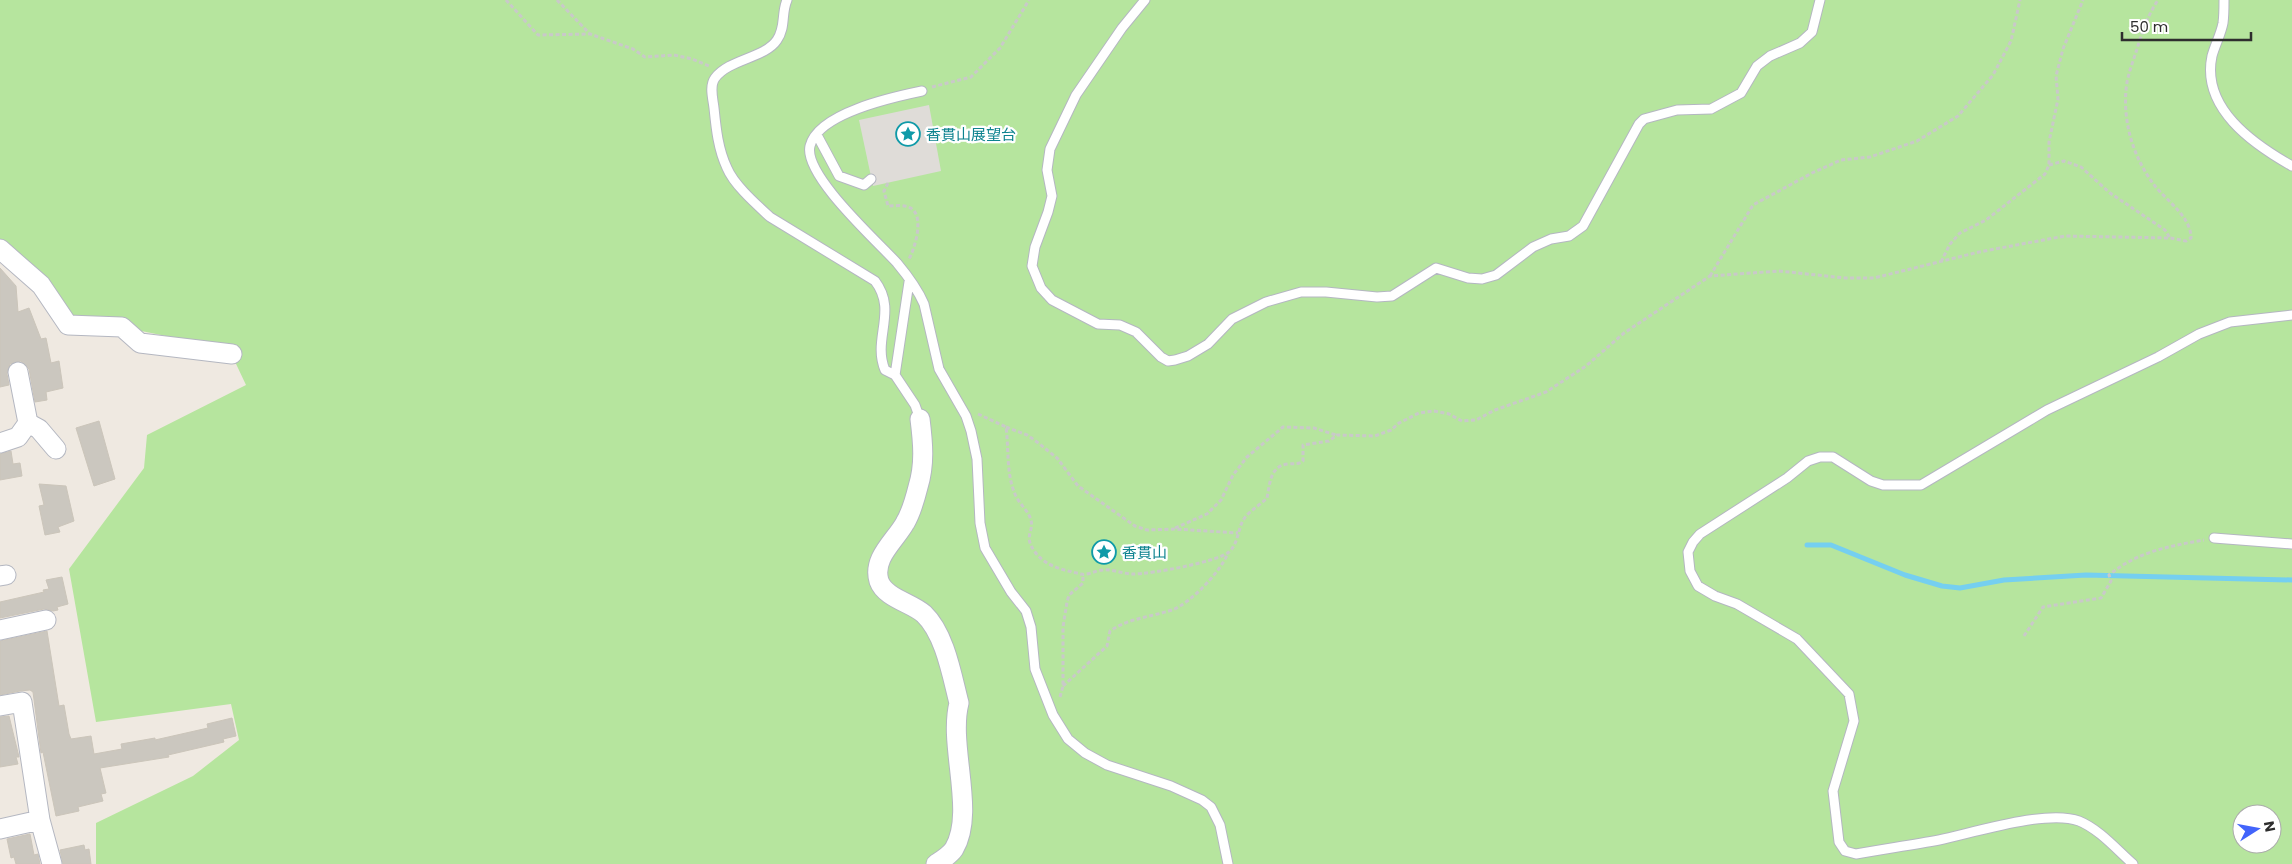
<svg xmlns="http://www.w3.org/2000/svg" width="2292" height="864" viewBox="0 0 2292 864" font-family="Poppins,'Noto Sans JP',sans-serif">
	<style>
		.green { fill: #b6e59e; fill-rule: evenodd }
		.plaza { fill: #dfdcd8 }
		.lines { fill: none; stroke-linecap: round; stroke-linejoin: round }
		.stream { stroke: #75cff0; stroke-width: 5 }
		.building { fill: #cbc7bf; stroke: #cbc5ba }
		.lane-casing { stroke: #b4b7c1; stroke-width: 11 }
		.street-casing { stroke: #b4b7c1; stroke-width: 21 }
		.path { stroke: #c9c9c9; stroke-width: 3; stroke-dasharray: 4 2.5; stroke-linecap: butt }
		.lane { stroke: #fff; stroke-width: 9 }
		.street { stroke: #fff; stroke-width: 19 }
		.labels { text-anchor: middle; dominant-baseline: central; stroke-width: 4.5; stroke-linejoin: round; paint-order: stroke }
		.culture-label { font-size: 15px; fill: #0d838f; stroke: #fff; text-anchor: start }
	</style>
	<rect width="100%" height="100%" fill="#efe9e1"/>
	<path class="green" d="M0 0H2292V864H96V823L193 776 239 740 231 704 96 722 69 569 144 468 147 435 246 385 229 349 122 327 63 317 0 250ZM2242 814H2272V844H2242Z"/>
	<path class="plaza" d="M929 105 941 171 873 186 859 120Z"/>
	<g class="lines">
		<path class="stream" d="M1807 545H1831L1905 575 1942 586 1960 588 2004 580 2086 575 2292 580"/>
	</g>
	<path class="building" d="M0 268 16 286 18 312 29 308 41 339 46 338 51 363 59 361 63 388 46 392 47 400 35 402 29 369 21 361 10 364 7 374 9 385 0 387Z
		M99 421 115 479 94 486 76 428Z
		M11 451 13 464 20 463 22 476 0 480V454Z
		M39 484 66 486 74 521 58 527 60 532 45 535 39 506 44 505Z
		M62 577 68 604 57 607 58 610 53 611 44 609 0 618V602L44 592 43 590 49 589 46 580Z
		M47 631 59 706 64 705 69 734 71 739 91 736 94 754 122 749 121 744 155 738V740L208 728 207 724 232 718 236 736 223 739 224 742 168 755 169 757 100 768 106 793 101 794 103 801 78 807 79 811 56 816 43 752 41 753 33 692 30 690 20 691 0 695V641Z
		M9 716 19 757H16L18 764 0 767V717Z
		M30 834 34 855 38 854 40 864H16L14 857 11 858 7 839Z
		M84 845 85 850 89 849 91 864H63L60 850Z"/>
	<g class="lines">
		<g class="lane-casing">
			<path id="lane" d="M787 0C781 14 786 27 777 40 765 58 729 59 715 78 709 86 713 99 714 108 716 128 718 149 727 168 734 185 757 205 770 217L875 281C898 311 872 339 885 370L895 375 909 282
				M1145 0 1122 28 1076 95 1050 149 1047 170 1052 196 1048 212 1035 247 1032 266 1041 288 1052 300 1098 324 1120 325 1136 332 1161 357 1168 361 1175 360 1188 356 1208 344 1232 319 1266 302 1301 292H1326L1377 297 1392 296 1436 268 1468 278 1482 279 1496 275 1533 247 1551 239 1569 236 1583 226 1639 124 1644 119 1677 110 1711 109 1741 93 1757 66 1770 56 1800 43 1812 32 1820 0
				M2224 0C2224 8 2224 16 2223 23 2221 34 2215 45 2212 56 2201 108 2253 144 2292 166
				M922 91C893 97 818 113 810 146 803 175 878 242 897 263 907 275 918 290 924 304L939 369 966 416 971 431 977 459 980 523 985 548 1011 592 1026 611 1031 627 1035 669 1053 715 1068 739 1085 753 1107 765 1171 786 1202 800 1211 807 1220 825 1228 864
				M817 135 839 176 864 185 871 179
				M895 375 915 405 920 419
				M2214 538 2292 544
				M2133 864C2117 850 2099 829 2079 821 2047 809 1973 833 1939 840 1912 845 1884 849 1856 854L1845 851 1839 842 1833 791 1854 721 1849 694 1797 639 1737 604 1715 596 1698 586 1690 571 1688 552 1693 542 1700 534 1787 478 1808 461 1820 457H1833L1871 481 1883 485H1921L2047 410 2158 357 2199 334 2230 322 2292 315"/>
		</g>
		<g class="street-casing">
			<path id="street" d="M0 249 41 285 68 325 122 327 140 343 232 354
				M18 372 28 423
				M920 419C923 443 925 464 918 487 915 499 911 513 905 523 895 541 872 558 879 581 885 598 912 603 924 614 945 634 952 676 959 703 948 746 976 812 954 849 950 855 942 860 936 864
				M0 443 18 437 28 423 39 429 56 449
				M0 576 6 575
				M0 630 46 620
				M0 706 22 702 40 820 52 864
				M0 829 40 820"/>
		</g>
		<path class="path" d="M506 0 538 35 589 34
			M557 0 590 34 633 49 645 57 674 55 692 59 709 66
			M932 87 971 77 1000 48 1029 0
			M2049 165 2064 161 2081 167 2110 193 2165 230 2170 238
			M888 183 884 191 888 206C895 206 906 204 912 209 924 218 915 248 909 259
			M1941 262 1950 244 1960 233 1986 220 2045 174 2049 165V142L2058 99 2056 76 2063 49 2083 0
			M1710 276 1753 205 1812 173 1841 160 1870 157 1917 141 1958 116 1993 75 2011 41 2020 0
			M978 414 1006 427C1009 449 1006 473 1015 494 1019 504 1028 510 1031 520 1034 532 1023 536 1035 552 1046 567 1064 570 1081 574 1087 576 1096 570 1103 570 1113 569 1123 574 1133 574 1151 574 1217 562 1229 552 1240 542 1237 525 1247 515 1253 509 1261 504 1267 498 1270 483 1270 466 1288 464 1294 463 1298 465 1303 461V445L1329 441 1337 435 1375 436 1391 430 1399 423 1419 413 1434 411 1449 414 1462 421 1476 420 1495 410 1546 392 1586 366 1624 333 1710 276 1779 271 1845 278H1874L1979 252 2065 236 2170 238 2186 241 2191 238C2191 217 2168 202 2155 186 2134 159 2123 124 2126 90 2127 76 2133 62 2137 49 2142 32 2148 15 2158 0
			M1006 427 1027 435 1037 442 1057 458 1078 486 1135 526 1147 530 1175 529 1238 533
			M1175 528 1207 514 1221 500 1233 475 1247 457 1283 427 1314 428 1336 435
			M2024 636 2043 607 2101 598 2111 581 2109 575C2137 552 2169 546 2204 540
			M1063 686 1107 646 1110 631C1129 618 1151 617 1172 610 1191 603 1221 571 1228 553
			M1060 697 1063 686V627L1067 602 1069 595 1083 583V575"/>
		<use href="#lane" class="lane"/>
		<use href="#street" class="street"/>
	</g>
	<defs>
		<g id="sight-ring" transform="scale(1.25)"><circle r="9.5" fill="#fff" stroke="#0f9aa8" stroke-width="1.5"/><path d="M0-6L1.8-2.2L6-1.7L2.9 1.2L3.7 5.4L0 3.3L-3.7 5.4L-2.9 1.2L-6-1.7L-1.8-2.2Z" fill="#0f9aa8"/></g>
	</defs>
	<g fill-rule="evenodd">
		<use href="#sight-ring" x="908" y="134"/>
		<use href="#sight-ring" x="1104" y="552"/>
	</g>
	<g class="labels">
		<g class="culture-label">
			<text x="926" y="134">香貫山展望台</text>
			<text x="1122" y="552">香貫山</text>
		</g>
	</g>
	<g transform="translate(2257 829) rotate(79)"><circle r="24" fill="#ffffff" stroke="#ababab"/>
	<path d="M0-4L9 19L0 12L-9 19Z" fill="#4264fb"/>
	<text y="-8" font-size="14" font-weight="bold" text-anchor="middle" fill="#2e2e2e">N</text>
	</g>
	<path d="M2122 32v8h129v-8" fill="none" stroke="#2e2e2e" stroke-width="2.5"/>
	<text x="2130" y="32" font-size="15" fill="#2e2e2e" stroke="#ffffff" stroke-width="4" paint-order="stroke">50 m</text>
</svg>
